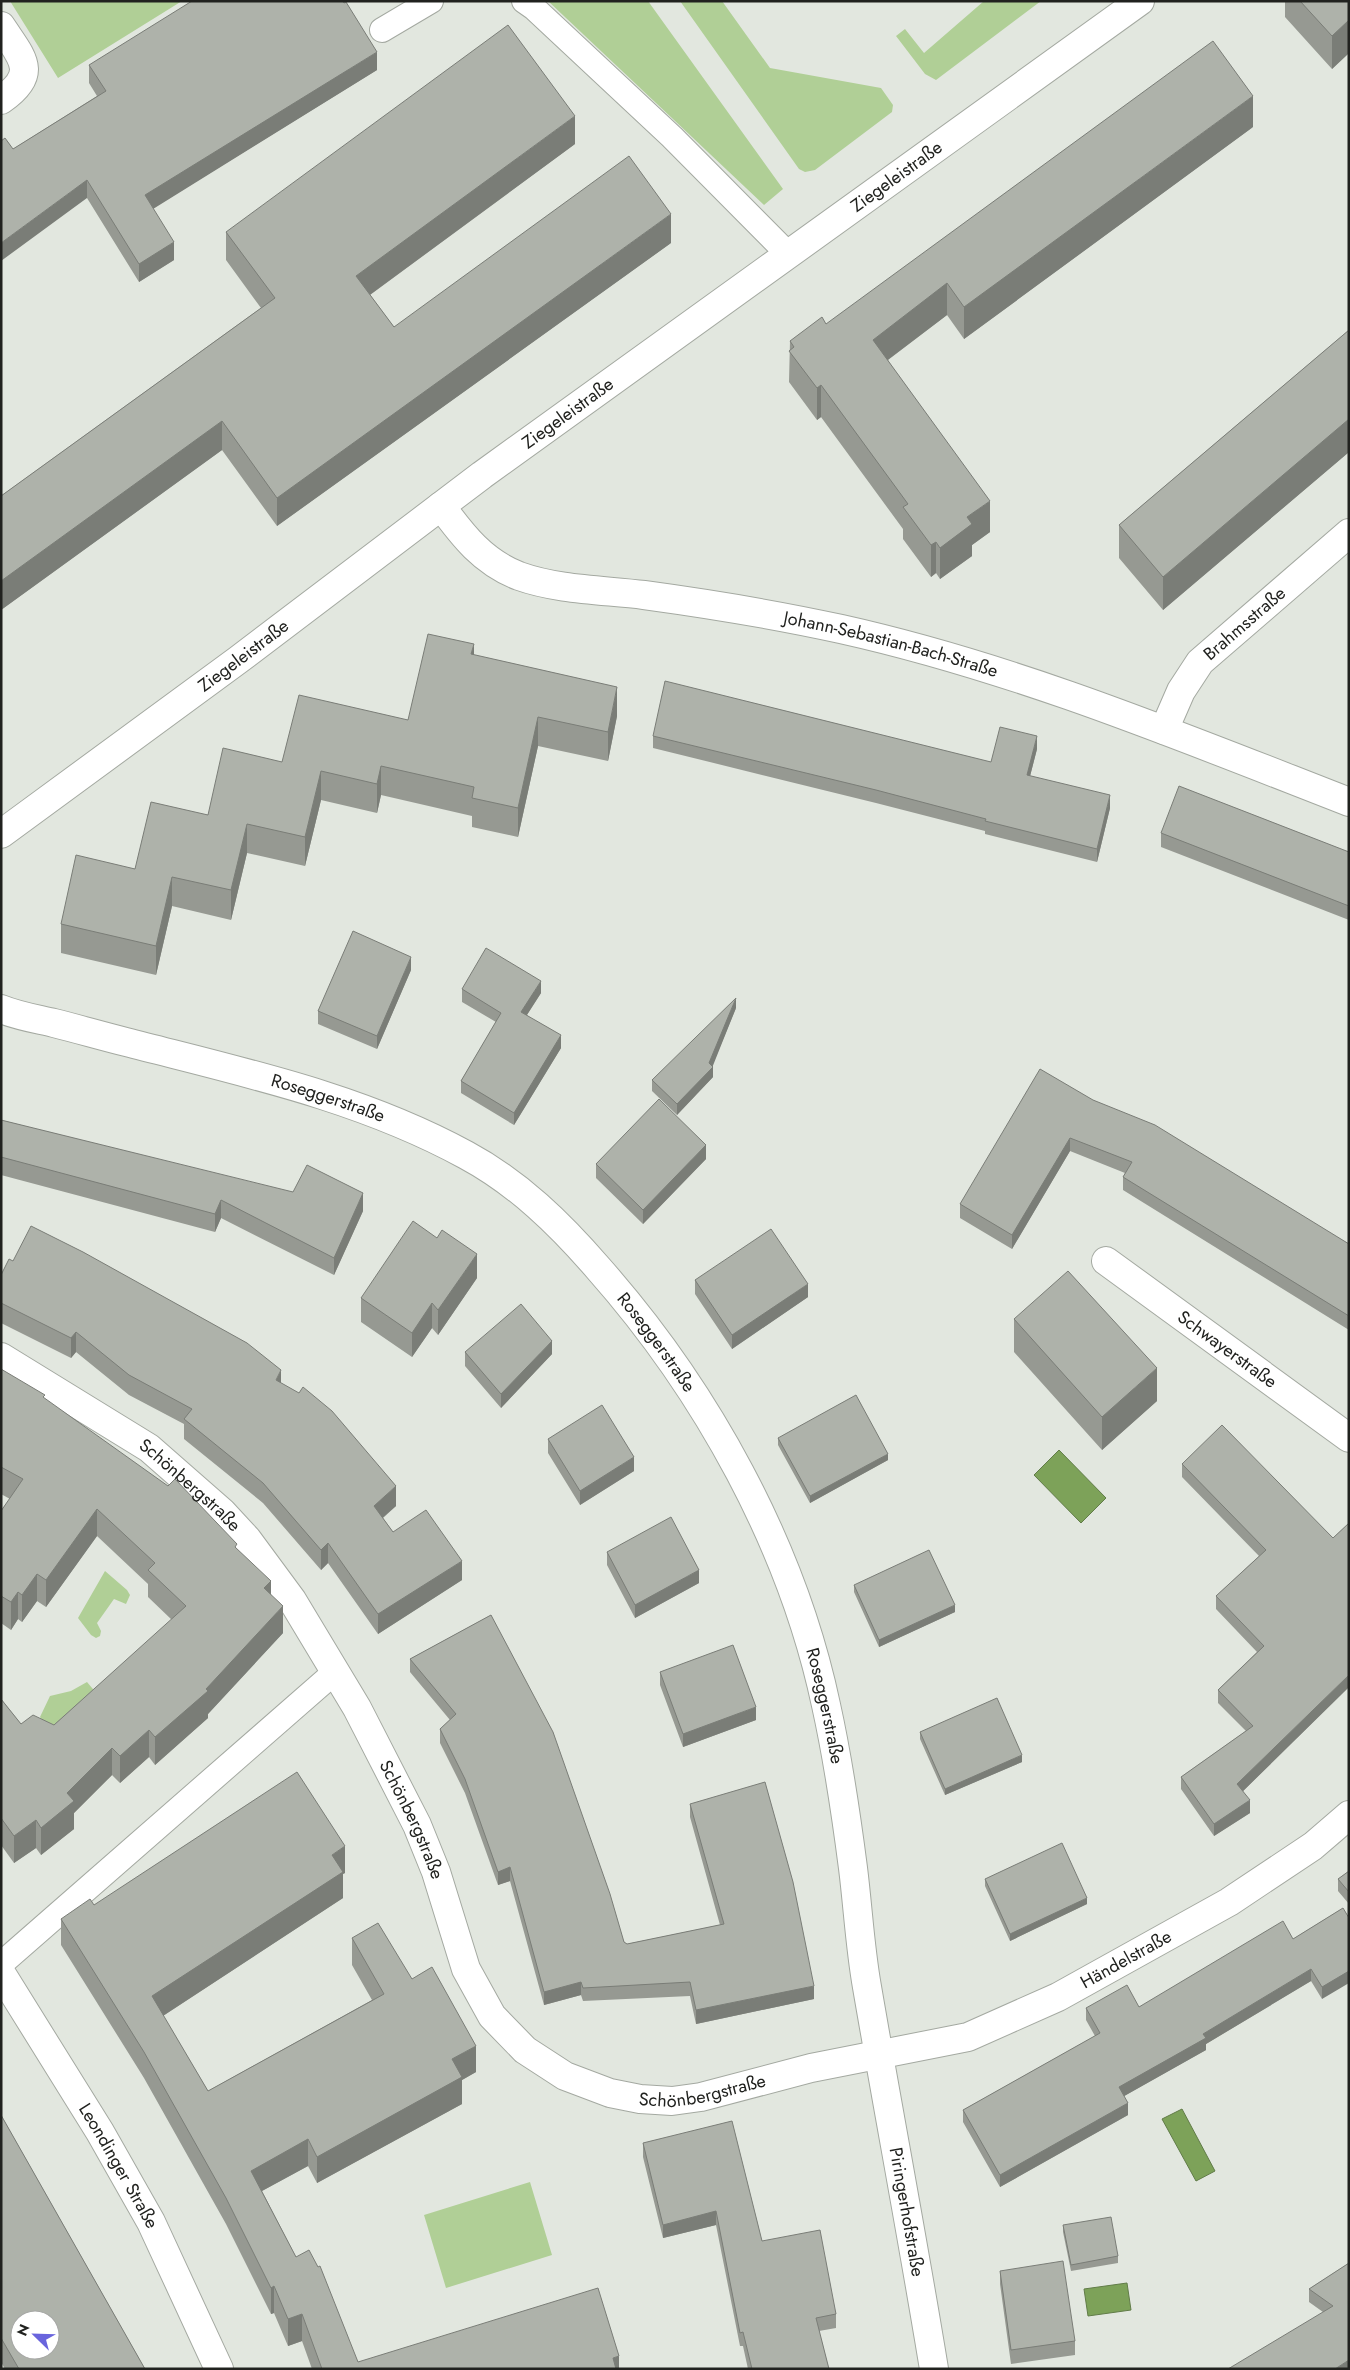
<svg xmlns="http://www.w3.org/2000/svg" width="1350" height="2370" viewBox="0 0 1350 2370" font-family="Jost,sans-serif">
	<style>
		.green { fill: #b0cf96 }
		.water { fill: #7da259; stroke: #617c48 }
		.lines { fill: none; stroke-linecap: round; stroke-linejoin: round }
		.service-casing { stroke: #a4a9a1; stroke-width: 26 }
		.minor-casing { stroke: #a4a9a1; stroke-width: 30 }
		.tertiary-casing { stroke: #a4a9a1; stroke-width: 30 }
		.service { stroke: #fff; stroke-width: 24 }
		.minor { stroke: #fff; stroke-width: 28 }
		.tertiary { stroke: #fff; stroke-width: 28 }
		.wall { fill: #969992 }
		.shaded-wall { fill: #7a7d77 }
		.building { fill: #aeb2aa; stroke: #7a7d77; fill-rule: evenodd }
		.labels { text-anchor: middle; dominant-baseline: central; stroke-width: 4; stroke-linejoin: round; paint-order: stroke }
		.street-label { font-size: 18px; fill: #21221f; stroke: #fff }
	</style>
	<rect width="100%" height="100%" fill="#e2e7df"/>
	<path class="green" d="M10 1H182L58 78Z
		M548 1H648L783 189 764 205Z
		M680 1H722L770 68 881 88 893 105 892 112 815 170 805 172 799 169Z
		M984 1H1041L936 80 925 74 896 36 905 29 924 53Z
		M105 1571 127 1590 130 1595 126 1604 114 1599 97 1623 101 1631 100 1636 96 1638 91 1635 78 1618Z
		M87 1682 103 1701 59 1743 40 1717 50 1696 71 1691Z
		M530 2182 552 2255 446 2288 424 2215Z"/>
	<path class="water" d="M1059 1450 1106 1498 1081 1523 1034 1475Z
		M1182 2109 1215 2171 1196 2181 1162 2119Z
		M1127 2283 1131 2310 1088 2316 1084 2289Z"/>
	<g class="lines">
		<g class="service-casing">
			<path id="service" d="M524 1 534 8 672 137 789 255
				M382 30 431 1
				M1 1964 335 1672"/>
		</g>
		<g class="minor-casing">
			<g id="minor">
				<path d="M1 26C22 58 40 73 1 100"/>
				<path id="s1" d="M1164 730 1181 691 1200 662 1349 533"/>
				<path id="s2" d="M1 1009C18 1016 37 1019 54 1023 78 1029 102 1036 126 1042 242 1072 360 1097 466 1155 518 1183 560 1224 598 1268 706 1390 792 1545 826 1705 838 1759 846 1814 853 1868 858 1908 860 1948 867 1987 889 2115 913 2241 934 2369"/>
				<path id="s3" d="M1106 1261 1349 1438"/>
				<path id="s4" d="M1 1357 149 1448 222 1512 247 1539 292 1600 357 1708 417 1825 436 1872 466 1969 492 2016 525 2050 565 2076 610 2093 640 2099 672 2101 701 2097 811 2068 968 2037 1058 1997 1229 1902 1313 1846 1349 1815"/>
			</g>
		</g>
		<g class="tertiary-casing">
			<g id="tertiary">
				<path id="s5" d="M441 506C463 536 483 562 519 576 558 590 604 590 644 595 710 604 777 615 841 629 1016 668 1182 737 1349 802"/>
				<path id="s6" d="M1 834 238 660 482 475 1140 1"/>
				<path id="s7" d="M1 1973 100 2132 151 2222 219 2369"/>
			</g>
		</g>
		<use href="#service" class="service"/>
		<use href="#minor" class="minor"/>
		<use href="#tertiary" class="tertiary"/>
	</g>
	<path class="wall" d="M1285 1H1349V53L1332 69 1285 17Z
		M89 65 377 70 153 208 174 260 139 282 87 198 13 149 97 96 89 83Z
		M1253 127 964 339 947 315 888 360 990 532 972 545V556L940 579 936 573 931 577 903 539V529L821 417 817 420 789 382 790 341Z
		M575 144 370 295 394 327 671 243 277 526 222 450 1 610V496L261 308 226 260V232Z
		M1349 330V452L1163 610 1119 558V525Z
		M474 655 617 716 608 761 538 746 518 837 472 827V816L381 795 377 813 321 800 305 866 247 853 231 920 172 906 156 975 61 953V924L208 815 282 762 408 720Z
		M653 736 991 762 1037 749 1030 776 1110 808 1097 862 985 834V831L876 803 653 748Z
		M1161 833 1349 852V920L1161 847Z
		M411 970 377 1049 318 1024V1011Z
		M462 989 541 993 527 1015 561 1048 514 1125 461 1093V1081L496 1022 462 1002Z
		M736 1008 712 1066 713 1077 677 1115 652 1091V1080Z
		M1093 1100 1349 1244V1330L1123 1190V1177L1125 1173 1070 1151 1012 1249 960 1218V1204Z
		M1 1120 363 1211 334 1275 221 1218 215 1232 1 1175Z
		M706 1159 643 1224 596 1178V1164Z
		M1 1275 281 1383 396 1506 383 1518 393 1532 462 1580 378 1634 328 1563 321 1570 263 1503 184 1439V1424L129 1395 76 1352 71 1358 1 1323Z
		M477 1278 438 1335 432 1328 412 1357 361 1322V1298Z
		M695 1280 808 1297 732 1349 695 1294Z
		M1014 1319 1157 1401 1102 1450 1014 1352Z
		M465 1352 552 1354 501 1408 465 1366Z
		M1 1369 45 1399 237 1549 271 1594 283 1633 208 1714V1718L155 1765 149 1757 120 1783 112 1775 74 1813V1829L41 1855 36 1848 14 1863 1 1845V1699L21 1724 54 1725 172 1620 148 1597V1584L97 1536 46 1607 37 1601 22 1622 18 1619 11 1630 1 1623V1511L10 1499 1 1494Z
		M778 1438 888 1460 810 1503 778 1445Z
		M548 1439 634 1471 580 1505 548 1453Z
		M1182 1464 1333 1538 1349 1523V1687L1243 1791 1250 1813 1214 1836 1181 1789V1777L1246 1731 1218 1703V1690L1257 1652 1216 1609V1596L1259 1556 1182 1477Z
		M607 1552 699 1583 635 1618 607 1565Z
		M854 1585 955 1612 879 1647 854 1592Z
		M491 1615 624 1942 627 1944 720 1925 690 1817V1804L814 1999 696 2024 690 1996 583 2001 581 1995 544 2005 510 1881 498 1885 465 1793 440 1743V1729L450 1720 410 1672V1659Z
		M660 1672 756 1720 683 1747 660 1685Z
		M920 1732 1022 1762 945 1795 920 1739Z
		M1349 1871V1904L1338 1891V1879Z
		M345 1873 343 1874V1898L163 2016 208 2091 372 2000 352 1965V1938L412 1979 476 2072 462 2080V2104L317 2183 308 2166 262 2191 296 2257 358 2362 619 2369H312L302 2341 288 2346 274 2313 271 2314 226 2224 144 2078 61 1945V1919L94 1905Z
		M985 1879 1087 1904 1010 1941 985 1886Z
		M1343 1908 1322 1999 1311 1981 1206 2044V2050L1124 2096 1128 2115 1000 2187 963 2122V2110L1095 2036 1086 2020V2008L1139 2007 1293 1939Z
		M1 2115 145 2369H5L1 2362Z
		M643 2143 762 2241 836 2314V2328L819 2331 829 2369H748L743 2346H740L716 2225 663 2238 643 2157Z
		M1063 2225 1118 2256V2263L1071 2271 1063 2232Z
		M1349 2263V2369L1323 2312 1309 2302V2289Z
		M1000 2271 1075 2341V2355L1011 2364 1000 2284Z"/>
	<path class="shaded-wall" d="M1349 20V53L1332 69V36Z
		M377 52V70L145 214V195Z
		M1253 96V127L964 339V307Z
		M575 116V144L356 305V276Z
		M87 180V198L1 261V243Z
		M671 214V243L277 526V498Z
		M174 242V260L139 282V264Z
		M947 283V315L873 371V340Z
		M821 385V417L817 420V388Z
		M1349 419V452L1163 610V577Z
		M222 421V450L1 610V581Z
		M990 501V532L972 545V556L940 579V548L967 517Z
		M936 542V573L931 577V545Z
		M474 644V673L471 654Z
		M617 687V716L608 761V732Z
		M538 717V746L518 837V808Z
		M1037 736V749L1027 788V775Z
		M381 766V795L377 813V784Z
		M321 771V800L305 866V837Z
		M1110 795V808L1097 862V849Z
		M247 824V853L231 920V890Z
		M172 877V906L156 975V946Z
		M411 957V970L377 1049V1036Z
		M541 981V993L521 1024V1012Z
		M736 998V1008L712 1068 713 1067V1077L677 1115V1104L709 1063Z
		M561 1035V1048L514 1125V1113Z
		M1070 1138V1151L1012 1249V1235Z
		M706 1145V1159L643 1224V1210Z
		M363 1193V1211L334 1275V1258Z
		M221 1200V1218L215 1232V1214Z
		M477 1254V1278L438 1335V1310Z
		M808 1284V1297L732 1349V1335Z
		M432 1303V1328L412 1357V1333Z
		M76 1332V1352L71 1358V1338Z
		M552 1341V1354L501 1408V1394Z
		M1157 1368V1401L1102 1450V1417Z
		M281 1370V1390L276 1380Z
		M888 1454V1460L810 1503V1496Z
		M634 1457V1471L580 1505V1491Z
		M396 1486V1506L374 1525V1506Z
		M97 1509V1536L46 1607V1580Z
		M328 1543V1563L321 1570V1550Z
		M462 1561V1580L378 1634V1614Z
		M699 1570V1583L635 1618V1605Z
		M37 1574V1601L22 1622V1595Z
		M271 1581V1608L264 1588Z
		M18 1592V1619L11 1630V1602Z
		M955 1605V1612L879 1647V1640Z
		M283 1606V1633L208 1714V1718L155 1765V1737L206 1689Z
		M1349 1675V1687L1237 1797V1784Z
		M756 1707V1720L683 1747V1734Z
		M149 1730V1757L120 1783V1756Z
		M112 1748V1775L74 1813V1829L41 1855V1828L67 1793Z
		M1022 1755V1762L945 1795V1789Z
		M1250 1800V1813L1214 1836V1824Z
		M36 1820V1848L14 1863V1836Z
		M345 1846V1873L343 1874V1898L152 2023V1996L332 1855Z
		M510 1867V1881L498 1885V1872Z
		M1087 1898V1904L1010 1941V1934Z
		M1349 1961V1983L1322 1999V1987Z
		M1311 1969V1981L1206 2044V2050L1119 2099V2087L1203 2034Z
		M581 1982V1995L544 2005V1992Z
		M814 1986V1999L696 2024V2010Z
		M476 2046V2072L462 2080V2104L317 2183V2157L452 2059Z
		M1128 2103V2115L1000 2187V2175Z
		M308 2139V2166L251 2197V2171Z
		M716 2211V2225L663 2238V2225Z
		M274 2286V2313L271 2314V2288Z
		M302 2314V2341L288 2346V2319Z
		M619 2356V2369H613V2358Z
		M1349 2360V2369H1335Z"/>
	<path class="building" d="M192 1H343L344 3 346 2 377 52 145 195 174 242 139 264 87 180 1 243V141L5 138 13 149 106 91 89 65Z
		M1300 1H1349V20L1332 36Z
		M508 25 575 116 356 276 394 327 629 156 671 214 277 498 222 421 1 581V496L275 298 226 232Z
		M1213 41 1253 96 964 307 947 283 873 340 990 501 967 517 972 524 940 548 936 542 931 545 903 507 908 504 821 385 817 388 789 351 794 347 790 341 822 317 826 324Z
		M1349 330V419L1163 577 1119 525Z
		M428 634 474 644 471 654 617 687 608 732 538 717 518 808 472 798 474 787 381 766 377 784 321 771 305 837 247 824 231 890 172 877 156 946 61 924 76 855 135 869 151 802 208 815 223 748 282 762 299 695 408 720Z
		M665 681 991 762 1000 727 1037 736 1027 775 1110 795 1097 849 985 821 986 819 876 790 653 736Z
		M1179 786 1349 852V906L1161 833Z
		M353 931 411 957 377 1036 318 1011Z
		M486 948 541 981 521 1012 561 1035 514 1113 461 1081 501 1013 462 989Z
		M736 998 709 1063 713 1067 677 1104 652 1080Z
		M1040 1069 1093 1100 1155 1125 1349 1244V1316L1123 1177 1132 1162 1070 1138 1012 1235 960 1204Z
		M659 1099 706 1145 643 1210 596 1164Z
		M1 1120 293 1192 307 1165 363 1193 334 1258 221 1200 215 1214 1 1157Z
		M413 1221 437 1238 442 1230 477 1254 438 1310 432 1303 412 1333 361 1298Z
		M31 1226 83 1252 247 1343 281 1370 276 1380 299 1393 303 1387 332 1411 396 1486 374 1506 393 1532 426 1510 462 1561 378 1614 328 1543 321 1550 263 1483 184 1419 192 1409 129 1375 76 1332 71 1338 1 1303V1275L9 1259 13 1261Z
		M771 1229 808 1284 732 1335 695 1280Z
		M1068 1271 1157 1368 1102 1417 1014 1319Z
		M521 1304 552 1341 501 1394 465 1352Z
		M1 1369 45 1395 43 1397 168 1486 175 1479 237 1544 235 1547 271 1581 264 1588 283 1606 206 1689 208 1691 155 1737 149 1730 120 1756 112 1748 67 1793 74 1801 41 1828 36 1820 14 1836 1 1818V1699L21 1724 33 1715 54 1725 186 1606 148 1570 155 1563 97 1509 46 1580 37 1574 22 1595 18 1592 11 1602 1 1596V1511L23 1479 1 1467Z
		M856 1395 888 1454 810 1496 778 1438Z
		M602 1405 634 1457 580 1491 548 1439Z
		M1222 1425 1333 1538 1349 1523V1675L1237 1784 1250 1800 1214 1824 1181 1777 1253 1726 1218 1690 1264 1646 1216 1596 1266 1550 1182 1464Z
		M671 1517 699 1570 635 1605 607 1552Z
		M929 1550 955 1605 879 1640 854 1585Z
		M491 1615 553 1732 610 1894 624 1942 627 1944 724 1924 690 1804 765 1782 793 1882 814 1986 696 2010 690 1982 583 1988 581 1982 544 1992 510 1867 498 1872 465 1779 440 1729 456 1714 410 1659Z
		M733 1645 756 1707 683 1734 660 1672Z
		M997 1698 1022 1755 945 1789 920 1732Z
		M297 1772 345 1846 332 1855 343 1872 152 1996 208 2091 384 1994 352 1938 378 1923 412 1979 432 1967 476 2046 452 2059 462 2077 317 2157 308 2139 251 2171 296 2257 309 2250 318 2267 320 2266 358 2362 598 2288 619 2356 613 2358 616 2369H322L302 2314 288 2319 274 2286 271 2288 226 2198 144 2052 61 1919 90 1899 94 1905Z
		M1062 1843 1087 1898 1010 1934 985 1879Z
		M1349 1871V1892L1338 1879Z
		M1343 1908 1349 1918V1961L1348 1962 1349 1963V1971L1322 1987 1311 1969 1203 2034 1206 2038 1119 2087 1128 2103 1000 2175 963 2110 1100 2033 1086 2008 1127 1985 1139 2007 1283 1921 1293 1939Z
		M1 2115 145 2369H19L1 2338ZM20 2320H50V2350H20Z
		M732 2121 762 2241 820 2230 836 2314 816 2318 829 2369H752L743 2332 740 2333 716 2211 663 2225 643 2143Z
		M1111 2217 1118 2256 1071 2265 1063 2225Z
		M1063 2261 1075 2341 1011 2350 1000 2271Z
		M1349 2263V2360L1335 2369H1228L1333 2306 1309 2289Z"/>
	<g class="labels">
		<g class="street-label">
			<text stroke="none"><textPath href="#s6" startOffset="1111">Ziegeleistraße</textPath></text>
			<text stroke="none"><textPath href="#s6" startOffset="706">Ziegeleistraße</textPath></text>
			<text stroke="none"><textPath href="#s1" startOffset="136">Brahmsstraße</textPath></text>
			<text stroke="none"><textPath href="#s5" startOffset="485">Johann-Sebastian-Bach-Straße</textPath></text>
			<text stroke="none"><textPath href="#s6" startOffset="301">Ziegeleistraße</textPath></text>
			<text stroke="none"><textPath href="#s2" startOffset="339">Roseggerstraße</textPath></text>
			<text stroke="none"><textPath href="#s2" startOffset="758">Roseggerstraße</textPath></text>
			<text stroke="none"><textPath href="#s3" startOffset="150">Schwayerstraße</textPath></text>
			<text stroke="none"><textPath href="#s4" startOffset="229">Schönbergstraße</textPath></text>
			<text stroke="none"><textPath href="#s2" startOffset="1162">Roseggerstraße</textPath></text>
			<text stroke="none"><textPath href="#s4" startOffset="634">Schönbergstraße</textPath></text>
			<text stroke="none"><textPath href="#s4" startOffset="1532">Händelstraße</textPath></text>
			<text stroke="none"><textPath href="#s4" startOffset="1084">Schönbergstraße</textPath></text>
			<text stroke="none"><textPath href="#s7" startOffset="226">Leondinger Straße</textPath></text>
			<text stroke="none"><textPath href="#s2" startOffset="1675">Piringerhofstraße</textPath></text>
		</g>
	</g>
	<rect width="1350" height="2370" fill="none" stroke="#21221f" stroke-width="5"/>
	<g transform="translate(35 2335) rotate(293)"><circle r="24" fill="#ffffff" stroke="#a6a7a5"/>
	<path d="M0-4L9 19L0 12L-9 19Z" fill="#6964dd"/>
	<text y="-8" font-size="14" font-weight="bold" text-anchor="middle" fill="#21221f">N</text>
	</g>
</svg>
